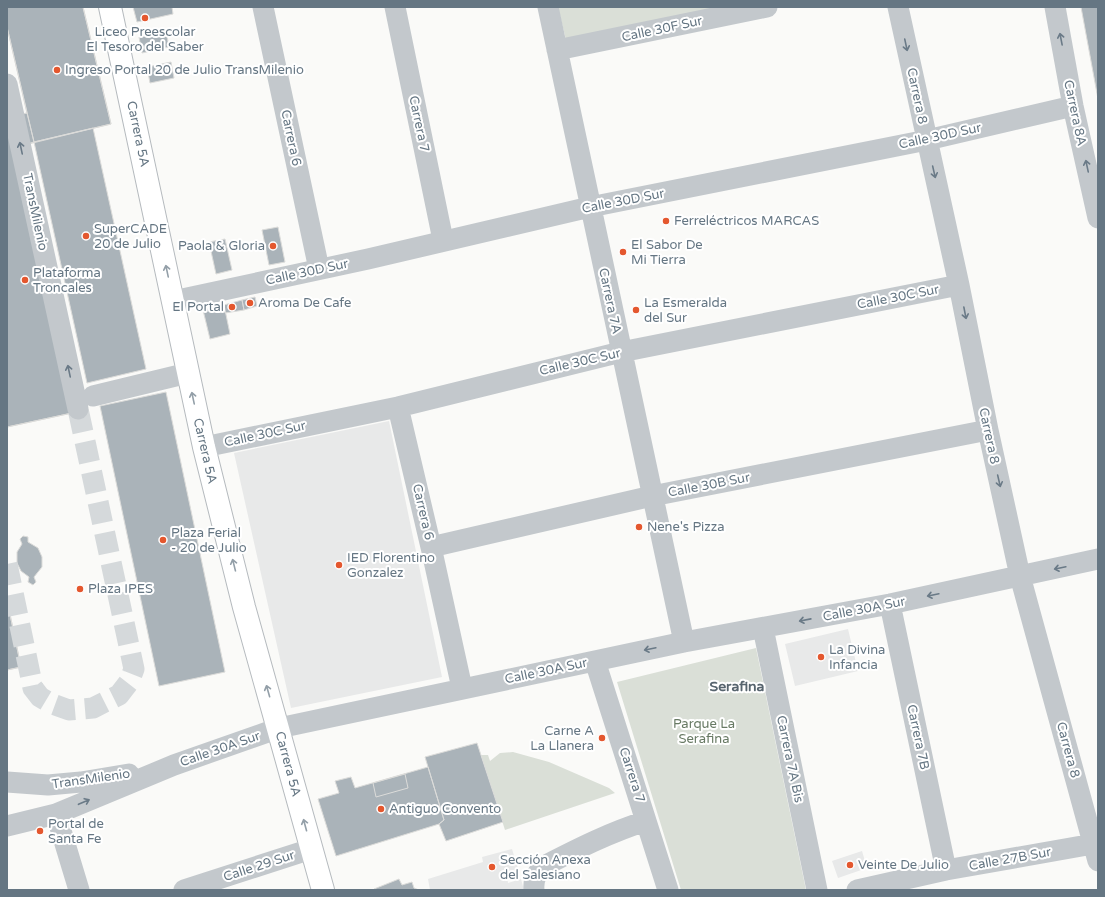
<svg xmlns="http://www.w3.org/2000/svg" width="1105" height="897" viewBox="0 0 1105 897" font-family="'Varela Round',sans-serif">
	<style>
		.built { fill: #e8e9e9 }
		.green { fill: #dadfd7 }
		.building { fill: #aab3b9; stroke: #dcdcda }
		.lines { fill: none; stroke-linecap: round; stroke-linejoin: round }
		.minor-tunnel { stroke: #d5d9db; stroke-width: 21; stroke-dasharray: 21 10; stroke-linecap: butt }
		.major-casing { stroke: #b5babe; stroke-width: 24 }
		.minor { stroke: #c3c8cc; stroke-width: 21 }
		.major { stroke: #fff; stroke-width: 22 }
		.oneway { stroke: #6a7a87 }
		.oneway2 { stroke: #939fa8 }
		.poi-dot { fill: #e4572e; stroke: #fff; stroke-width: 1.5 }
		.labels { text-anchor: middle; dominant-baseline: central; stroke-width: 4; stroke-linejoin: round; paint-order: stroke }
		.street-label { font-size: 13px; fill: #657683; stroke: #fff }
		.poi-label { font-size: 13px; fill: #657683; stroke: #fff; text-anchor: start }
		.park-label { font-size: 13px; fill: #687a64; stroke: #fff }
		.neighbourhood-label { font-size: 14px; font-weight: bold; fill: #57646e; stroke: #fff }
	</style>
	<rect width="100%" height="100%" fill="#fafaf8"/>
	<path class="built" d="M389 421 442 677 291 708 234 453Z
		M848 629 858 671 795 686 785 644Z
		M512 849 519 872 507 875 508 883 521 879 524 890H430L428 879 483 862 482 857Z
		M862 851 867 868 838 878 832 861Z"/>
	<path class="green" d="M558 7H743L567 44Z
		M756 648 806 890H681L617 682Z
		M513 752 549 762 609 788 615 793 505 830 481 755H488L490 761 500 753Z"/>
	<path class="building" d="M7 7H83L111 124 16 147 72 413 7 427V110L9 117 27 113 7 27Z
		M7 7H83L111 124 34 142 7 27Z
		M133 7H172L173 14 137 22Z
		M1081 7H1098V99Z
		M166 31 169 47 142 53 139 37Z
		M171 62 174 78 150 83 147 67Z
		M7 110 72 413 7 427Z
		M27 113 34 142 16 147 9 117Z
		M93 128 146 369 87 383 34 142Z
		M278 227 285 262 269 265 262 230Z
		M225 239 232 270 216 274 209 242Z
		M255 297 257 306 244 310 242 300Z
		M242 300 244 310 225 313 224 305Z
		M224 305 230 334 210 339 203 310Z
		M166 392 225 672 159 686 100 406Z
		M23 536 28 537V542L38 548 42 557V567L34 577 36 582 33 585 28 582 29 577 21 571 17 563V552L22 544 20 539Z
		M7 600 21 667 7 670Z
		M7 600 21 667 7 670Z
		M477 743 503 822 446 841 439 824 444 820 425 757Z
		M428 767 444 820 439 824 336 856 318 799 339 793 335 781 351 777 355 788Z
		M405 774 408 788 376 797 373 783Z
		M399 879 402 885 412 882 414 888 419 890H374V889Z"/>
	<g class="lines">
		<path class="minor-tunnel" d="M7 564 33 688 40 697 50 703 69 710 93 708 119 695 129 682 134 669 78 409"/>
		<g class="major-casing">
			<path id="major" d="M110 7 204 447 244 607 323 890"/>
		</g>
		<path class="minor" d="M263 7 319 269
			M395 7 443 240
			M548 7 684 642
			M898 7 959 285 988 430 1020 576 1098 861
			M1055 7 1073 106 1098 218
			M557 50 767 7
			M7 84 78 409
			M173 301 368 259 590 207 927 140 1073 106
			M93 396 188 373
			M398 407 431 547 462 688
			M204 447 398 407 621 352 959 285
			M431 547 652 496 988 430
			M890 604 946 870
			M763 628 817 890
			M595 661 668 890
			M7 782 48 785 81 782 129 774
			M56 814 79 890
			M7 826 56 814 174 765 279 728 684 642 890 604 1098 559
			M184 890 311 849
			M534 890C533 878 537 872 546 865 579 848 611 832 646 821
			M857 890 946 870 1093 844"/>
		<use href="#major" class="major"/>
	</g>
	<defs><path id="oneway-shaft" d="M-6 0H5M1.5-3L5.5 0L1.5 3" fill="none" stroke-width="1.6" stroke-linecap="round" stroke-linejoin="round"/></defs>
	<g class="oneway">
		<use href="#oneway-shaft" transform="translate(1061 39) rotate(-101)"/>
		<use href="#oneway-shaft" transform="translate(906 45) rotate(78)"/>
		<use href="#oneway-shaft" transform="translate(21 148) rotate(-102)"/>
		<use href="#oneway-shaft" transform="translate(1087 166) rotate(-102)"/>
		<use href="#oneway-shaft" transform="translate(934 172) rotate(77)"/>
		<use href="#oneway-shaft" transform="translate(965 313) rotate(79)"/>
		<use href="#oneway-shaft" transform="translate(69 371) rotate(-102)"/>
		<use href="#oneway-shaft" transform="translate(999 481) rotate(77)"/>
		<use href="#oneway-shaft" transform="translate(1060 568) rotate(168)"/>
		<use href="#oneway-shaft" transform="translate(933 595) rotate(168)"/>
		<use href="#oneway-shaft" transform="translate(805 620) rotate(169)"/>
		<use href="#oneway-shaft" transform="translate(650 649) rotate(168)"/>
		<use href="#oneway-shaft" transform="translate(84 802) rotate(-23)"/>
	</g>
	<g class="oneway2">
		<use href="#oneway-shaft" transform="translate(167 271) rotate(-102)"/>
		<use href="#oneway-shaft" transform="translate(193 398) rotate(-102)"/>
		<use href="#oneway-shaft" transform="translate(234 565) rotate(-104)"/>
		<use href="#oneway-shaft" transform="translate(268 691) rotate(-106)"/>
		<use href="#oneway-shaft" transform="translate(305 825) rotate(-105)"/>
	</g>
	<g class="poi-dot">
		<circle cx="145" cy="18" r="4"/>
		<circle cx="57" cy="70" r="4"/>
		<circle cx="666" cy="221" r="4"/>
		<circle cx="86" cy="236" r="4"/>
		<circle cx="273" cy="246" r="4"/>
		<circle cx="623" cy="252" r="4"/>
		<circle cx="25" cy="280" r="4"/>
		<circle cx="250" cy="303" r="4"/>
		<circle cx="232" cy="307" r="4"/>
		<circle cx="636" cy="310" r="4"/>
		<circle cx="639" cy="527" r="4"/>
		<circle cx="163" cy="540" r="4"/>
		<circle cx="339" cy="565" r="4"/>
		<circle cx="80" cy="589" r="4"/>
		<circle cx="821" cy="657" r="4"/>
		<circle cx="602" cy="738" r="4"/>
		<circle cx="381" cy="809" r="4"/>
		<circle cx="40" cy="831" r="4"/>
		<circle cx="850" cy="865" r="4"/>
		<circle cx="492" cy="867" r="4"/>
	</g>
	<g class="labels">
		<g class="street-label">
			<text transform="translate(662 29) rotate(-12)">Calle 30F Sur</text>
			<text transform="translate(917 96) rotate(78)">Carrera 8</text>
			<text transform="translate(1075 113) rotate(78)">Carrera 8A</text>
			<text transform="translate(419 124) rotate(78)">Carrera 7</text>
			<text transform="translate(138 134) rotate(78)">Carrera 5A</text>
			<text transform="translate(940 136) rotate(-12)">Calle 30D Sur</text>
			<text transform="translate(291 138) rotate(78)">Carrera 6</text>
			<text transform="translate(623 201) rotate(-11)">Calle 30D Sur</text>
			<text transform="translate(35 212) rotate(78)">TransMilenio</text>
			<text transform="translate(307 272) rotate(-12)">Calle 30D Sur</text>
			<text transform="translate(898 297) rotate(-11)">Calle 30C Sur</text>
			<text transform="translate(610 301) rotate(78)">Carrera 7A</text>
			<text transform="translate(580 362) rotate(-13)">Calle 30C Sur</text>
			<text transform="translate(265 434) rotate(-12)">Calle 30C Sur</text>
			<text transform="translate(989 436) rotate(78)">Carrera 8</text>
			<text transform="translate(205 451) rotate(77)">Carrera 5A</text>
			<text transform="translate(709 485) rotate(-11)">Calle 30B Sur</text>
			<text transform="translate(423 512) rotate(77)">Carrera 6</text>
			<text transform="translate(864 609) rotate(-11)">Calle 30A Sur</text>
			<text transform="translate(546 671) rotate(-12)">Calle 30A Sur</text>
			<text transform="translate(918 737) rotate(78)">Carrera 7B</text>
			<text transform="translate(220 749) rotate(-19)">Calle 30A Sur</text>
			<text transform="translate(1068 750) rotate(75)">Carrera 8</text>
			<text transform="translate(790 759) rotate(78)">Carrera 7A Bis</text>
			<text transform="translate(288 764) rotate(75)">Carrera 5A</text>
			<text transform="translate(632 775) rotate(72)">Carrera 7</text>
			<text transform="translate(91 779) rotate(-8)">TransMilenio</text>
			<text transform="translate(1010 859) rotate(-10)">Calle 27B Sur</text>
			<text transform="translate(259 866) rotate(-18)">Calle 29 Sur</text>
		</g>
		<g class="poi-label">
			<text x="145" y="32" text-anchor="middle">Liceo Preescolar<tspan x="145" dy="15">El Tesoro del Saber</tspan></text>
			<text x="65" y="70">Ingreso Portal 20 de Julio TransMilenio</text>
			<text x="674" y="221">Ferreléctricos MARCAS</text>
			<text x="94" y="229">SuperCADE<tspan x="94" dy="15">20 de Julio</tspan></text>
			<text x="631" y="245">El Sabor De<tspan x="631" dy="15">Mi Tierra</tspan></text>
			<text x="265" y="246" text-anchor="end">Paola &amp; Gloria</text>
			<text x="33" y="273">Plataforma<tspan x="33" dy="15">Troncales</tspan></text>
			<text x="258" y="303">Aroma De Cafe</text>
			<text x="644" y="303">La Esmeralda<tspan x="644" dy="15">del Sur</tspan></text>
			<text x="224" y="307" text-anchor="end">El Portal</text>
			<text x="647" y="527">Nene's Pizza</text>
			<text x="171" y="533">Plaza Ferial<tspan x="171" dy="15">- 20 de Julio</tspan></text>
			<text x="347" y="558">IED Florentino<tspan x="347" dy="15">Gonzalez</tspan></text>
			<text x="88" y="589">Plaza IPES</text>
			<text x="829" y="650">La Divina<tspan x="829" dy="15">Infancia</tspan></text>
			<text x="594" y="731" text-anchor="end">Carne A<tspan x="594" dy="15">La Llanera</tspan></text>
			<text x="389" y="809">Antiguo Convento</text>
			<text x="48" y="824">Portal de<tspan x="48" dy="15">Santa Fe</tspan></text>
			<text x="500" y="860">Sección Anexa<tspan x="500" dy="15">del Salesiano</tspan></text>
			<text x="858" y="865">Veinte De Julio</text>
		</g>
		<g class="park-label">
			<text x="704" y="724">Parque La<tspan x="704" dy="15">Serafina</tspan></text>
		</g>
		<g class="neighbourhood-label">
			<text x="737" y="686">Serafina</text>
		</g>
	</g>
	<rect width="1105" height="897" fill="none" stroke="#657683" stroke-width="16"/>
</svg>
